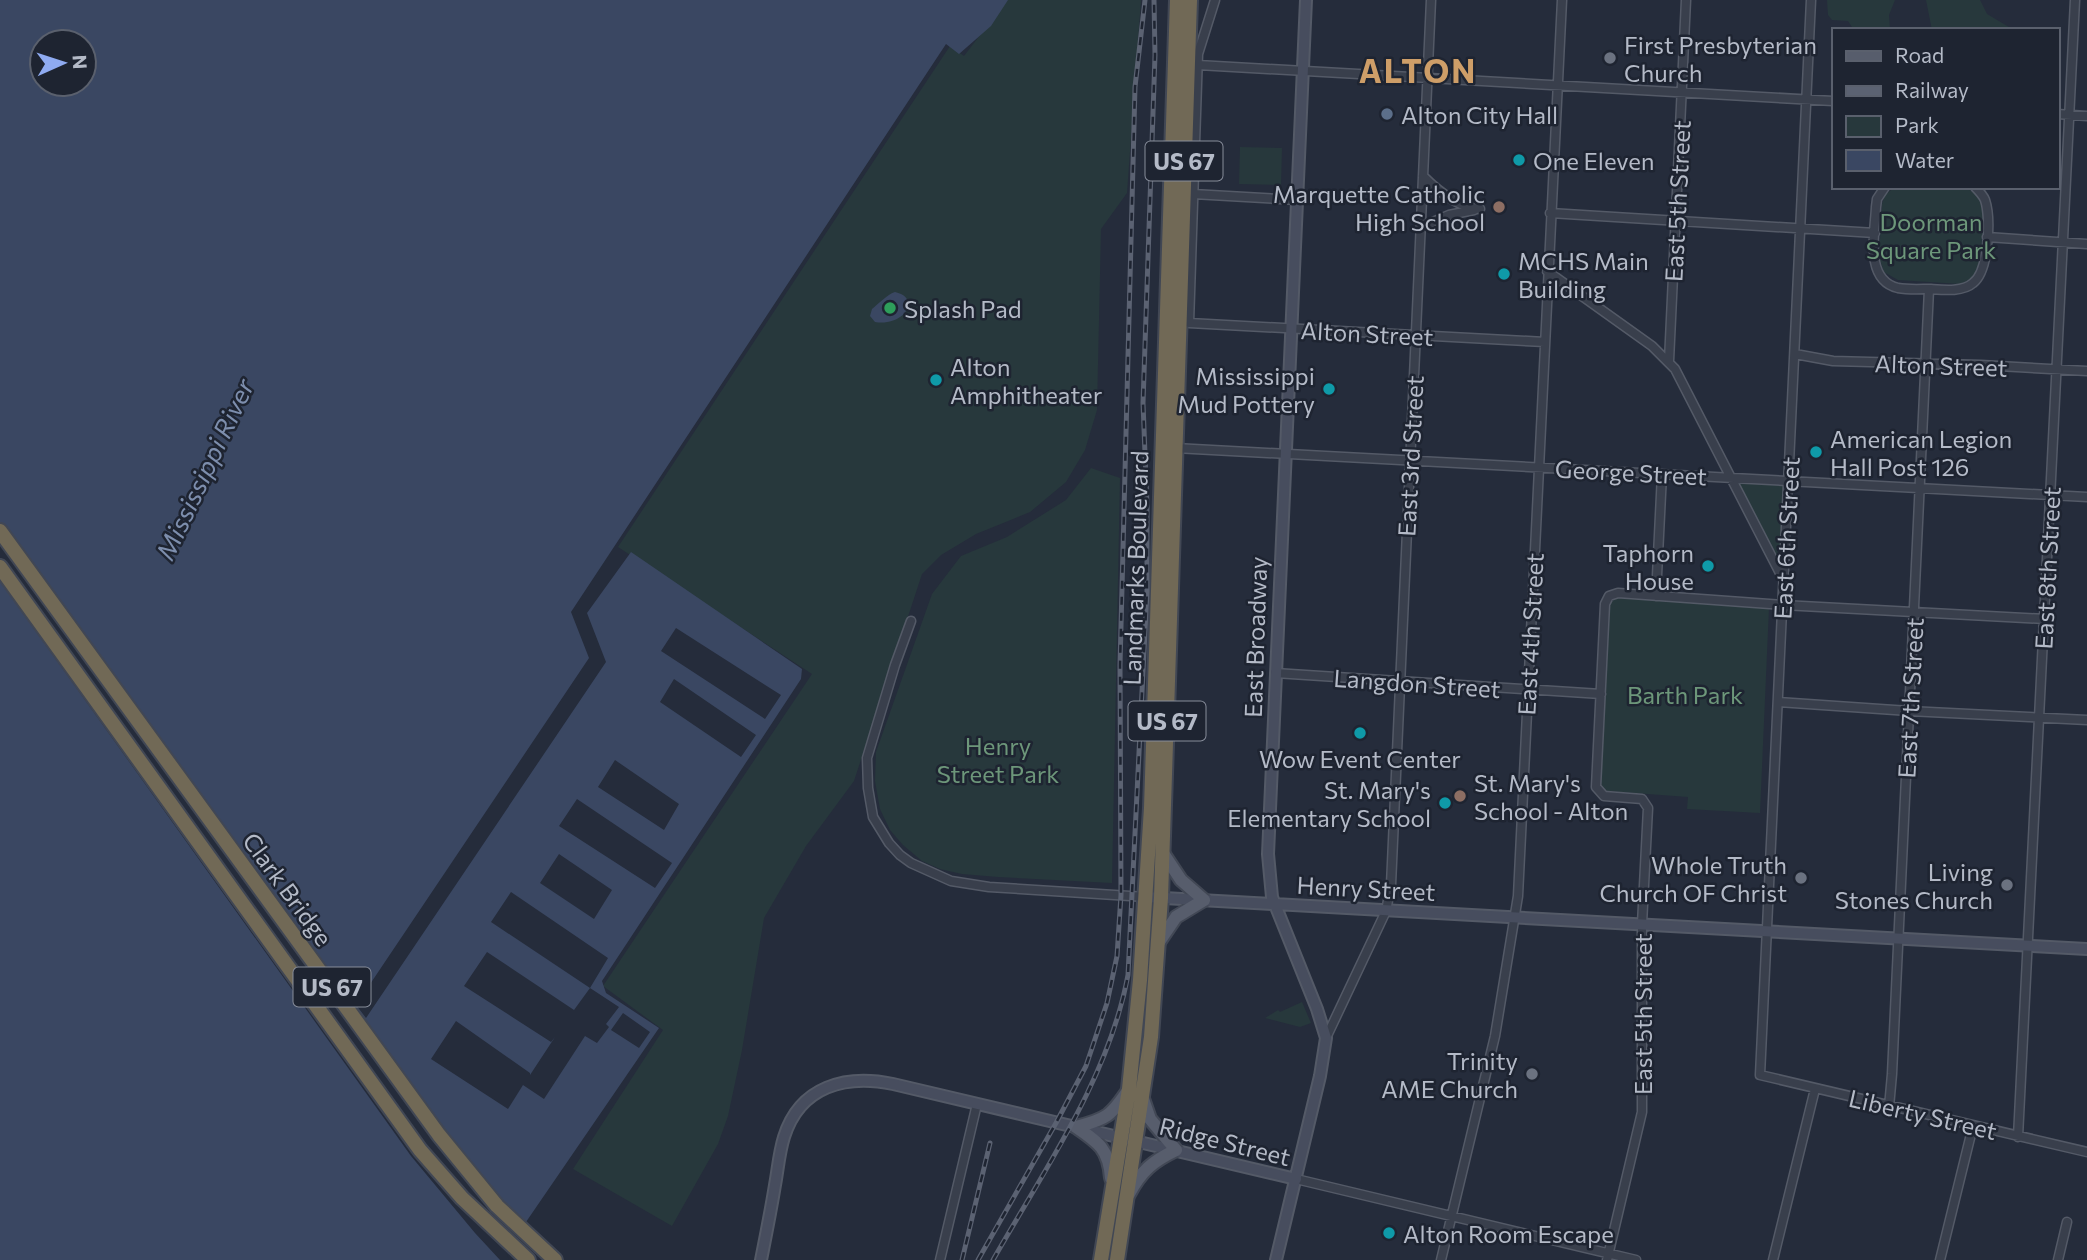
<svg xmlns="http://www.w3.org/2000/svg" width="2087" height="1260" viewBox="0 0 2087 1260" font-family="Commissioner,sans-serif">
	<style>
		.green { fill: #27383c }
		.water { fill: #3a4762; fill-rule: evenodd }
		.pier { fill: #252c3b }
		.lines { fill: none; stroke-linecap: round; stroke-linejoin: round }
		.street-casing { stroke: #545a67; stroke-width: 11 }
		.secondary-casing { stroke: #545a67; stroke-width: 14 }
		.primary-casing { stroke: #424855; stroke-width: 16 }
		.highway-casing { stroke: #414754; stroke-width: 18 }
		.street { stroke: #393f4c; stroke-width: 8 }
		.secondary { stroke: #474d5e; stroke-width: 10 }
		.primary { stroke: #575d6c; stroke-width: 12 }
		.highway { stroke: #716956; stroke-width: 14 }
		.rail-casing { stroke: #5b6272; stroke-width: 5 }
		.rail { stroke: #1e2431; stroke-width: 2.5; stroke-dasharray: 8; stroke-linecap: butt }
		.worship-dot { fill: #6b7280; stroke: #1e2431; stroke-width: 2.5 }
		.service-dot { fill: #5c6f8a; stroke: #1e2431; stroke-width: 2.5 }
		.culture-dot { fill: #0f9aa8; stroke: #1e2431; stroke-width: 2.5 }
		.education-dot { fill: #8d6e63; stroke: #1e2431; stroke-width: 2.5 }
		.leisure-dot { fill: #2e9e5b; stroke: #1e2431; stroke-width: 2.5 }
		.labels { text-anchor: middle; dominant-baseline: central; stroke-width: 5; stroke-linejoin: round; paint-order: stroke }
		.shield { fill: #1e2431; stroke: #878d9a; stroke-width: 2 }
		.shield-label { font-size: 23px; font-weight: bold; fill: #b4bac7 }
		.poi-label { font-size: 24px; fill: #b4bac7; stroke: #1e2431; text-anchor: start }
		.street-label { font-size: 24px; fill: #b4bac7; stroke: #1e2431 }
		.park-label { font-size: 24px; fill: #6d977a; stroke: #1e2431 }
		.water-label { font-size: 26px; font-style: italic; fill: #7d8ead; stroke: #1e2431 }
		.district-label { font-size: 32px; font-weight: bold; letter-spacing: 2px; fill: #ce9e68; stroke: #1e2431 }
	</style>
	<rect width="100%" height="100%" fill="#252c3b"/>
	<path class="green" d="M1007 0H1141L1127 193 1101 229 1097 410 1085 450 1066 482 1030 512 976 534 941 555 922 574 854 781 806 846 764 918 742 1050 728 1116 718 1144 672 1226 573 1169 663 1030 603 986 812 674 618 547 950 46 964 56Z
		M1827 0H1895L1889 15 1890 30H1854L1848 21 1832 20 1828 15Z
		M1926 0H1980L1987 14 2014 30H1932Z
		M1240 147 1282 148 1281 185 1239 184Z
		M1895 187 1968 189 1979 196 1984 209 1980 268 1972 279 1960 284 1898 280 1884 272 1879 257 1882 204 1885 195Z
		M1091 468 1120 478 1112 883 998 877 962 874 940 869 922 861 903 845 890 830 880 809 875 781 876 752 932 594 961 556 1007 537 1066 500Z
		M1738 481 1785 484 1783 574Z
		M1618 597 1769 608 1760 813 1687 809 1688 797 1607 791 1602 788 1600 777 1609 606 1612 601Z
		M1302 1002 1311 1023 1300 1027 1265 1018 1278 1010 1280 1012Z"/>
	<path class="water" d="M0 0H1008L991 26 959 54 946 44 571 612 589 658 356 1005 366 1018 606 662 587 613 631 552 802 669 801 679 602 981 606 993 659 1028 526 1222 499 1243 506 1260H0ZM42 42H84V84H42Z
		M895 292C922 298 904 327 875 322L870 316 872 309C878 304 888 294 895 292Z"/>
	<path class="pier" d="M0 522 440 1134 521 1231 503 1244 509 1260H500L475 1233 411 1156 0 581Z
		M676 628 781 695 765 719 661 651Z
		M674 679 756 735 741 757 660 702Z
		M615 760 679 804 664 830 598 787Z
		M577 799 672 863 655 888 559 826Z
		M559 854 612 890 594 919 540 883Z
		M511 892 608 958 590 988 619 1007 606 1024 609 1027 597 1043 585 1036 544 1099 523 1085 508 1109 431 1059 456 1021 530 1073V1075L555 1037 551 1042 464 986 487 952 574 1010 590 988 491 922Z
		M623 1013 650 1032 639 1048 611 1030Z"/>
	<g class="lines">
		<g class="street-casing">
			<path id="street" d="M1215 0 1198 54 1189 323 1545 342
				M1811 0 1760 1075 2087 1152
				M1198 65 1833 101
				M2057 114 2087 116
				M1423 176C1438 191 1458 208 1480 209
				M1885 187 1877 199 1876 207C1875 232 1864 280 1898 288 1909 290 1921 289 1931 289 1944 290 1963 292 1973 283 1989 271 1991 218 1985 200 1983 195 1979 191 1975 187
				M1193 194 1297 200
				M1550 213 1875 233
				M1421 227 1449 215 1474 210
				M1987 237 2087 244
				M1547 271 1652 346 1675 369 1782 577
				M1795 354 1833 361 1981 365 2087 371
				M1669 361 1686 0
				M1175 448 2087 497
				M1656 596 1662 474
				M911 621 895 665 867 758 868 788 873 817 889 843 900 855 911 863 951 881 989 887 1146 897
				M1275 673 1601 694
				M1778 702 1909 711 2087 720
				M1326 1038 1386 911 1391 885 1431 0
				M1889 1107 1892 1074 1929 289
				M2018 1137 2075 0
				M1296 1179 1636 1260
				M940 1260 977 1104
				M1441 1260 1495 1036 1518 896 1562 0
				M1607 1260 1642 1112V924L1648 808 1642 799 1604 796 1596 787 1605 604 1609 596 1618 593 1783 605 2045 619
				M1773 1260 1815 1089
				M1940 1260 1973 1126
				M2058 1260 2067 1222"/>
		</g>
		<g class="secondary-casing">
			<path id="secondary" d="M1146 897 2087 949
				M761 1260C766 1235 771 1210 775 1185 778 1169 779 1153 784 1137 800 1086 846 1074 893 1084L1296 1179
				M1276 1260 1320 1076 1326 1038 1317 1009 1272 897 1268 854 1306 0"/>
		</g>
		<g class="primary-casing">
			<path id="primary" d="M1157 945 1176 917 1204 900 1181 880 1163 853
				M1076 1127C1098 1142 1109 1149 1111 1178
				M1076 1127C1107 1119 1111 1116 1129 1089
				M1129 1194C1141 1171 1153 1161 1176 1150L1150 1119 1142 1096"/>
		</g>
		<g class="highway-casing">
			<path id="highway" d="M0 531 439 1135 497 1206 555 1260
				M0 567 420 1150 462 1198 528 1260
				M1101 1260 1129 1089 1140 980 1151 808 1177 0
				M1117 1260 1151 1037 1161 898 1190 0"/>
		</g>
		<use href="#street" class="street"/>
		<use href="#secondary" class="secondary"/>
		<use href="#primary" class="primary"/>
		<use href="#highway" class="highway"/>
		<g class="rail-casing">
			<path id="rail" d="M962 1260 990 1143
				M978 1260 1056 1123 1086 1066 1107 1003 1117 956 1121 895 1120 665 1135 87 1145 0
				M993 1260C1044 1170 1109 1078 1128 975L1147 591V505L1143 403 1155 55 1154 0"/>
		</g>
		<use href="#rail" class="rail"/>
	</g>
	<g class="worship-dot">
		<circle cx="1610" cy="58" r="7"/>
		<circle cx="1801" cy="878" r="7"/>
		<circle cx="2007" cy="885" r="7"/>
		<circle cx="1532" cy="1074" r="7"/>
	</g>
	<circle class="service-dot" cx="1387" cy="114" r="7"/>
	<g class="culture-dot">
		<circle cx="1519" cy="160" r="7"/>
		<circle cx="1504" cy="274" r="7"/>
		<circle cx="936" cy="380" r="7"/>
		<circle cx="1329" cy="389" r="7"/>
		<circle cx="1816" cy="452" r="7"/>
		<circle cx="1708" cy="566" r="7"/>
		<circle cx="1360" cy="733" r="7"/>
		<circle cx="1445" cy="803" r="7"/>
		<circle cx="1389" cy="1233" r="7"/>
	</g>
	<g class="education-dot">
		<circle cx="1499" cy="207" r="7"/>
		<circle cx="1460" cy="796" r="7"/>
	</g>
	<circle class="leisure-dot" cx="890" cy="308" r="7"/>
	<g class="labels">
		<g class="shield">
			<rect x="1145.5" y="141.5" width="77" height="39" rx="5"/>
			<rect x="1128.5" y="701.5" width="77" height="39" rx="5"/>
			<rect x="293.5" y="967.5" width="77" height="39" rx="5"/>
		</g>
		<g class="shield-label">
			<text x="1184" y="161">US 67</text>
			<text x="1167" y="721">US 67</text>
			<text x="332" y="987">US 67</text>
		</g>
		<g class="poi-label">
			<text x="1624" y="44">First Presbyterian<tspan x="1624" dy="28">Church</tspan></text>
			<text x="1401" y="114">Alton City Hall</text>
			<text x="1533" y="160">One Eleven</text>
			<text x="1485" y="193" text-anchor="end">Marquette Catholic<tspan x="1485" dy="28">High School</tspan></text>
			<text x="1518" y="260">MCHS Main<tspan x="1518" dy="28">Building</tspan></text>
			<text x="904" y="308">Splash Pad</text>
			<text x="950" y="366">Alton<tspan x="950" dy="28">Amphitheater</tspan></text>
			<text x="1315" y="375" text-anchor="end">Mississippi<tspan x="1315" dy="28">Mud Pottery</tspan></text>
			<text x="1830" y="438">American Legion<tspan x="1830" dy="28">Hall Post 126</tspan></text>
			<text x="1694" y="552" text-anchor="end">Taphorn<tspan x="1694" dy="28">House</tspan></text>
			<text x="1360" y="758" text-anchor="middle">Wow Event Center</text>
			<text x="1474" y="782">St. Mary's<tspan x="1474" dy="28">School - Alton</tspan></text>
			<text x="1431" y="789" text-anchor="end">St. Mary's<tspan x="1431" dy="28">Elementary School</tspan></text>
			<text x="1787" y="864" text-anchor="end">Whole Truth<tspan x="1787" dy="28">Church OF Christ</tspan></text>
			<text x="1993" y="871" text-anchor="end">Living<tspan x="1993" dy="28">Stones Church</tspan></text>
			<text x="1518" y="1060" text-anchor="end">Trinity<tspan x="1518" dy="28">AME Church</tspan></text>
			<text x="1403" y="1233">Alton Room Escape</text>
		</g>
		<g class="street-label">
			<text transform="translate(1677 201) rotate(-87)">East 5th Street</text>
			<text transform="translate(1367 333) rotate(3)">Alton Street</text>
			<text transform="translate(1941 365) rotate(2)">Alton Street</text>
			<text transform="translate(1410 456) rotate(-87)">East 3rd Street</text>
			<text transform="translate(1631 472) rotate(3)">George Street</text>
			<text transform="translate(1786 538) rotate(-87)">East 6th Street</text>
			<text transform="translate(1135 568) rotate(-88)">Landmarks Boulevard</text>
			<text transform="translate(2047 568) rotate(-87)">East 8th Street</text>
			<text transform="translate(1530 634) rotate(-87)">East 4th Street</text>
			<text transform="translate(1255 637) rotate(-88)">East Broadway</text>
			<text transform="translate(1417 683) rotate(4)">Langdon Street</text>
			<text transform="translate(1910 698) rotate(-87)">East 7th Street</text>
			<text transform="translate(1366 888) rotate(3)">Henry Street</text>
			<text transform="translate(288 889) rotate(54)">Clark Bridge</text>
			<text transform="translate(1642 1014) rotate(-90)">East 5th Street</text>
			<text transform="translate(1923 1114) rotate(13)">Liberty Street</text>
			<text transform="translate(1225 1141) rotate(14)">Ridge Street</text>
		</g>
		<g class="park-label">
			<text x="1931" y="221">Doorman<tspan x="1931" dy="28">Square Park</tspan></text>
			<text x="1685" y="694">Barth Park</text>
			<text x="998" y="745">Henry<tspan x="998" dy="28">Street Park</tspan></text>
		</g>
		<g class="water-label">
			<text transform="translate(204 469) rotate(-65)">Mississippi River</text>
		</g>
		<g class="district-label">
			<text x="1418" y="70">ALTON</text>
		</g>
	</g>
	<rect x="1832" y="28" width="228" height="161" fill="#1e2431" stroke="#5a606d" stroke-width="2"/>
	<rect x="1846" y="51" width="35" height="10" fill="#575d6c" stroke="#5a606d" stroke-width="2"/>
	<text x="1895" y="63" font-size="21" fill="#b4bac7">Road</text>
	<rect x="1846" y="86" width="35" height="10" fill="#5b6272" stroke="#5a606d" stroke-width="2"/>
	<text x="1895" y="98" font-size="21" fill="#b4bac7">Railway</text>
	<rect x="1846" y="116" width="35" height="21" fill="#27383c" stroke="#5a606d" stroke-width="2"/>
	<text x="1895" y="133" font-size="21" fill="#b4bac7">Park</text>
	<rect x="1846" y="150" width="35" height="21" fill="#3a4762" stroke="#5a606d" stroke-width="2"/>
	<text x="1895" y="168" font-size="21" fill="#b4bac7">Water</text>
	<g transform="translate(63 63) rotate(87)"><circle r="33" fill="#1e2431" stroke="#5a606d" stroke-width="2"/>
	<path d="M0-5L12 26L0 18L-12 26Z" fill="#8fabf1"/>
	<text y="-10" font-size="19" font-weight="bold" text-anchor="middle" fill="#b4bac7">N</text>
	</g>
</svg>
